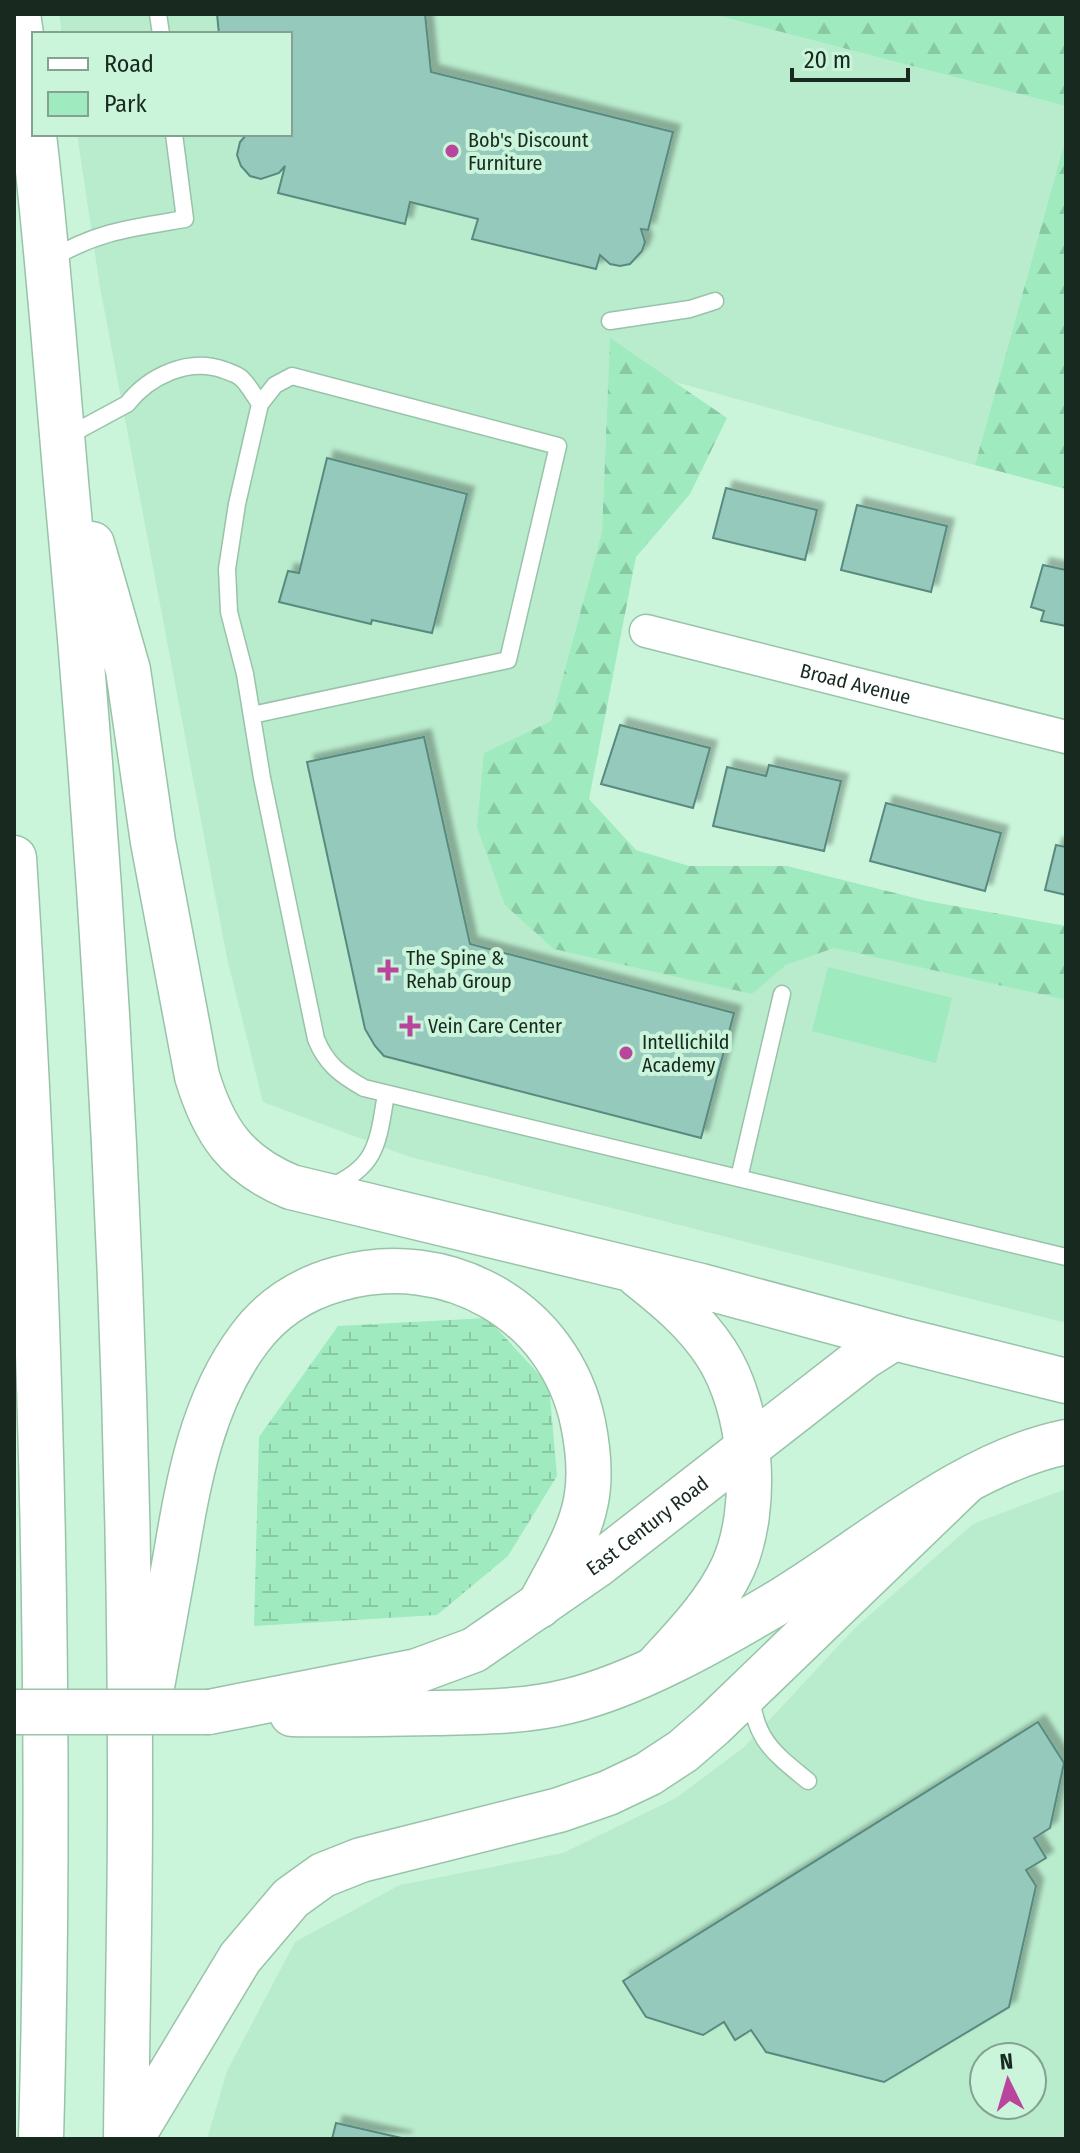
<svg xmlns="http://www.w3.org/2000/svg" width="1080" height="2153" viewBox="0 0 1080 2153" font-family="'Fira Sans Condensed',sans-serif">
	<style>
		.built { fill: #b9ebcd; fill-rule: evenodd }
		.forest { fill: url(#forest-firs) }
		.wetland { fill: url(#wetland-marsh) }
		.green { fill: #9feabe }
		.building { fill: #95c9bc; stroke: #598a7f; stroke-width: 2; filter: url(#shadow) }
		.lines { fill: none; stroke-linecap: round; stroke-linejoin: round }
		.lane-casing { stroke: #99c3a9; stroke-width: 19 }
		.street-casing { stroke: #99c3a9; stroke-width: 35 }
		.secondary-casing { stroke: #99c3a9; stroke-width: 47 }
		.highway-casing { stroke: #99c3a9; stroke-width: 47 }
		.lane { stroke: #fff; stroke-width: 16 }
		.street { stroke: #fff; stroke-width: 32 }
		.secondary { stroke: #fff; stroke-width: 44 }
		.highway { stroke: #fff; stroke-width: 44 }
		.secondary-bridge-casing { stroke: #99c3a9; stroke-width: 47; stroke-linecap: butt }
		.secondary-bridge { stroke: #fff; stroke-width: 44 }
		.poi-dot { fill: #b9459d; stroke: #caf5db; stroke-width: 3 }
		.labels { text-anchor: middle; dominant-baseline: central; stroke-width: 8; stroke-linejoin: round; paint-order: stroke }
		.poi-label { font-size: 20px; fill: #18291f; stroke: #caf5db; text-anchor: start }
		.street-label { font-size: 20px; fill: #18291f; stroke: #caf5db }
	</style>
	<defs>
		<pattern id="forest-firs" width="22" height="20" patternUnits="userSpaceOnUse" patternTransform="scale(2)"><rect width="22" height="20" fill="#9feabe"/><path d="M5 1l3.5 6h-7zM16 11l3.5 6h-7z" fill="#88c9a3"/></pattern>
		<pattern id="wetland-marsh" width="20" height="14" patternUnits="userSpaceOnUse" patternTransform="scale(2)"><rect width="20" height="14" fill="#9feabe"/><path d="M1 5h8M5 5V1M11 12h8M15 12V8" fill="none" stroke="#88c9a3"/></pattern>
		<filter id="shadow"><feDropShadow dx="7" dy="-7" stdDeviation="2" flood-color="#0004"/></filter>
	</defs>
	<rect width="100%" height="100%" fill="#caf5db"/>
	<path class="built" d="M59 14H712L1066 106V137L975 465 668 380 610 338 602 532 551 721 484 753 752 994 786 965 834 948 1066 1000V1323L410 1157 263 1102 227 958 100 287 77 134H290V34H62Z
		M1066 1489V2139H207L227 2071 295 1942 400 1885 563 1853 676 1798 743 1748 855 1628 973 1524ZM984 2057H1032V2105H984Z"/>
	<path class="forest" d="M712 14H1066V106Z
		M1066 137V489L975 465Z
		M610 338 727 418 690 494 636 557 589 799 636 850 689 866H787L927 901 1066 926V1000L834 948 786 965 752 994 554 949 505 905 477 827 484 753 551 721 602 532Z"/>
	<path class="wetland" d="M487 1318 549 1385 557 1476 508 1556 437 1615 254 1626 259 1437 338 1326Z"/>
	<path class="green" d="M828 967 952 998 936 1063 812 1031Z"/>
	<path class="building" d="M217 14H425L431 72 673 132 648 230 641 229 645 242 642 251 630 264 620 266 610 264 600 255 596 269 472 239 478 219 410 202 405 224 278 193 285 166 279 173 261 179 250 176 241 166 237 155 240 142 247 134H290V34H219Z
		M327 458 467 494 432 633 372 620 371 624 279 602 288 571 299 573Z
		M726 488 817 510 805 560 713 538Z
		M857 505 947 526 931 592 841 570Z
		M1043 565 1066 570V626L1041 621 1044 611 1031 607Z
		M620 725 710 748 693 808 601 784Z
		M424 737 470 944 734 1013 701 1138 384 1056 375 1046 365 1029 307 762Z
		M769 765 841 781 824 851 713 826 727 767 766 776Z
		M886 803 1001 833 985 891 870 861Z
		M1056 845 1066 847V895L1045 890Z
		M1038 1722 1064 1763 1050 1828 1034 1838 1046 1858 1026 1870 1036 1886 1009 2007 884 2082 766 2052 751 2030 735 2040 724 2022 703 2035 646 2017 623 1981Z
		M336 2123 406 2139H332Z"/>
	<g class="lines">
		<g class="lane-casing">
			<path id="lane" d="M158 14 161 34
				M49 260C98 231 131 228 185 219L174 134
				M610 321 690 309 715 301
				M66 437 127 404C149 376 189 357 224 370 229 372 237 374 241 378 248 384 254 395 260 404
				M252 715 508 660 558 446 292 376 275 385 260 404 237 504 227 569 229 612 245 674 262 778 316 1039C326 1064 341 1075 364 1088L1066 1257
				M739 1178 782 994
				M329 1187C378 1167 378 1141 386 1094
				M751 1697C756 1741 775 1754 808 1781"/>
		</g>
		<g class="street-casing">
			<g id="street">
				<path id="s1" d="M646 631 1066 737"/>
			</g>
		</g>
		<g class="secondary-casing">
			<g id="secondary">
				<path id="s2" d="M209 1712 417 1671 474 1650 597 1565 864 1357 894 1338 1066 1381"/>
				<path d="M292 1714C340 1715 388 1714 437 1713 481 1712 526 1712 569 1701 635 1685 713 1641 772 1606 863 1552 962 1463 1066 1442"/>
			</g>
		</g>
		<g class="highway-casing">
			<path id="highway" d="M18 14C42 173 53 333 67 493 108 929 131 1369 130 1807 130 1918 127 2028 126 2139
				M92 544 128 670 153 842 197 1076C214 1132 236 1164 291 1187L701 1286 894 1338
				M14 858C41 1284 53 1711 41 2139
				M638 1275C667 1298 696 1322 716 1353 752 1408 760 1507 733 1567 715 1606 683 1638 655 1669
				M149 1703C158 1656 166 1608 175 1560 188 1484 201 1403 249 1339 271 1309 302 1289 338 1279 447 1248 560 1311 583 1423 588 1448 591 1476 586 1501 579 1538 556 1573 539 1606
				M131 2139 240 1958 291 1898 323 1875 361 1860 559 1810 608 1793 648 1774 683 1751 713 1725 965 1482"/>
		</g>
		<use href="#lane" class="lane"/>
		<use href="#street" class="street"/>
		<use href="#secondary" class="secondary"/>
		<use href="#highway" class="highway"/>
		<g class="secondary-bridge-casing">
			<path id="secondary-bridge" d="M14 1712H209"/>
		</g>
		<use href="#secondary-bridge" class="secondary-bridge"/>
	</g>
	<g class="poi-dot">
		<circle cx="452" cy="151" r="8"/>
		<path d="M384 958h8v8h8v8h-8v8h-8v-8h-8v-8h8z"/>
		<path d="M406 1014h8v8h8v8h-8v8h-8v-8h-8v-8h8z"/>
		<circle cx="626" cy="1053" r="8"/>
	</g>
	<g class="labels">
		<g class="poi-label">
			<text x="468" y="140">Bob's Discount<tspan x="468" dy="23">Furniture</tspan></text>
			<text x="406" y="958">The Spine &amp;<tspan x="406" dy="23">Rehab Group</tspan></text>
			<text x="428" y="1026">Vein Care Center</text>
			<text x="642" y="1042">Intellichild<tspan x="642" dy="23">Academy</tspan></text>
		</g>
		<g class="street-label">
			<text stroke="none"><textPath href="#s1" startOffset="216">Broad Avenue</textPath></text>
			<text stroke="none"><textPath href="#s2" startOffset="486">East Century Road</textPath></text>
		</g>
	</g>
	<rect width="1080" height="2153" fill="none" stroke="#18291f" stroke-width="32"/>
	<rect x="32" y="32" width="260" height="104" fill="#caf5db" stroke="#83a390" stroke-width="2"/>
	<rect x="48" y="58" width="40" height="12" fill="#ffffff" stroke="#83a390" stroke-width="2"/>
	<text x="104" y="72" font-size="24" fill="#18291f">Road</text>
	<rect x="48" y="92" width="40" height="24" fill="#9feabe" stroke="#83a390" stroke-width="2"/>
	<text x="104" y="112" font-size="24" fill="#18291f">Park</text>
	<g transform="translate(1008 2081) rotate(355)"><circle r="38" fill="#caf5db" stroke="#83a390" stroke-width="2"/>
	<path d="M0-6L14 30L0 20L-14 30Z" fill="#b9459d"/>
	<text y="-12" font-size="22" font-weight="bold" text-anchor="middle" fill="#18291f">N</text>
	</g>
	<path d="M792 68v12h116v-12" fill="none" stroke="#18291f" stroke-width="4"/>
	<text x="804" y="68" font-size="24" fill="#18291f" stroke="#caf5db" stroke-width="6" paint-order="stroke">20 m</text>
</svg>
